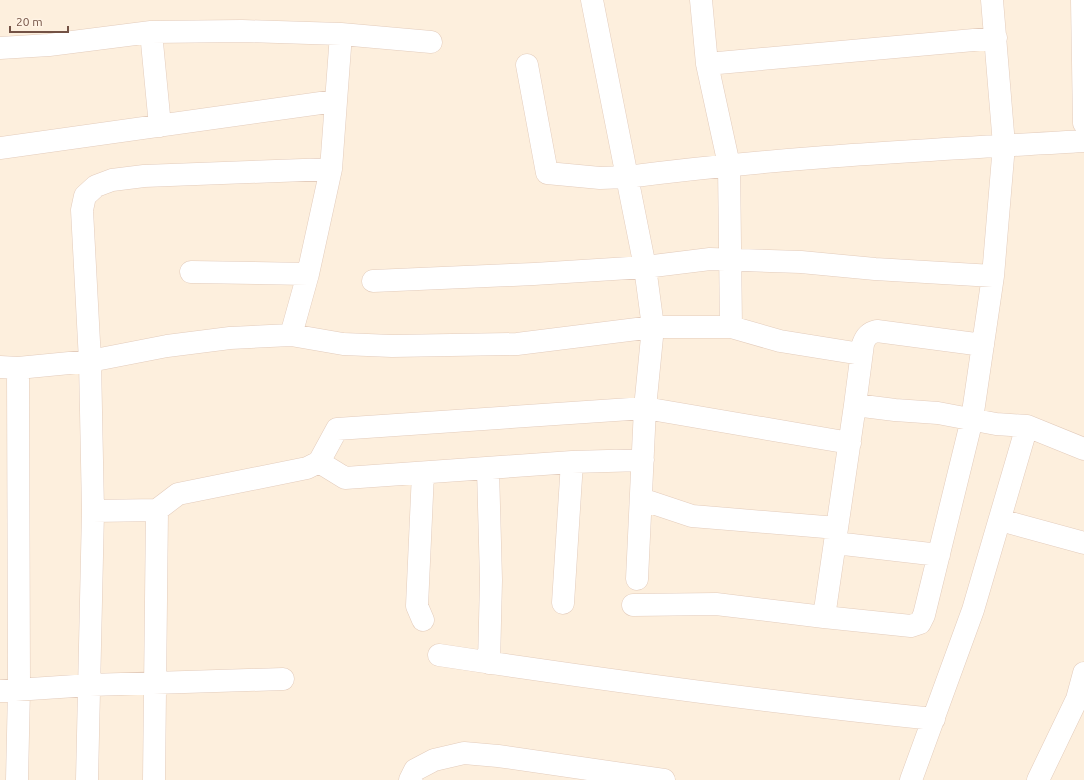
<svg xmlns="http://www.w3.org/2000/svg" width="1084" height="780" viewBox="0 0 1084 780" font-family="Ubuntu,sans-serif">
	<style>
		.lines { fill: none; stroke-linecap: round; stroke-linejoin: round }
		.street-casing { stroke: #e3ccbc; stroke-width: 23 }
		.street { stroke: #fff; stroke-width: 22 }
	</style>
	<rect width="100%" height="100%" fill="#fdefdd"/>
	<g class="lines">
		<g class="street-casing">
			<path id="street" d="M701 0 707 64 729 165 731 327
				M992 0 1004 145 993 276 972 419 924 615 920 623 911 626 824 617 855 405 895 410 938 413 996 424 1027 426 1084 449
				M1082 0 1084 123
				M151 32 160 126
				M0 48 49 45 151 32 242 31 341 34 431 42
				M707 64 996 38
				M527 65 547 173 600 178 627 177 592 0
				M0 148 335 101
				M191 272 308 274
				M373 281 534 274 645 267 710 259 801 262 875 269 993 276
				M291 335 308 274 331 169 341 34
				M0 367 18 368 90 361 167 346 230 338 291 335 343 344 392 346 517 344 653 327H731L780 341 861 354
				M855 405 863 344C866 336 869 333 877 331L983 345
				M319 462 345 478 572 462 643 460
				M488 469 491 580 489 663
				M423 473 417 606 423 620
				M641 499 692 516 837 528
				M157 510 178 494 307 468 319 462 337 429 645 408 850 443
				M93 511 157 510 154 780
				M1000 520 1084 543
				M835 543 939 555
				M637 579 645 408 653 327 645 267 627 177C779 157 931 150 1084 141
				M563 603 572 462
				M633 605 716 604 824 617
				M439 655C604 680 768 702 934 719
				M0 691 90 685 283 679
				M17 780 19 689 18 368
				M87 780 93 511 90 361 82 210 85 196 96 186 112 180 144 176 331 169
				M410 780 415 770 434 760 464 753 498 756 664 780
				M911 780 973 610 1027 426
				M1038 780 1077 699 1084 673"/>
		</g>
		<use href="#street" class="street"/>
	</g>
	<path d="M10 26v6h58v-6" fill="none" stroke="#735245" stroke-width="2"/>
	<text x="16" y="26" font-size="12" fill="#735245" stroke="#fff3e4" stroke-width="3" paint-order="stroke">20 m</text>
</svg>
